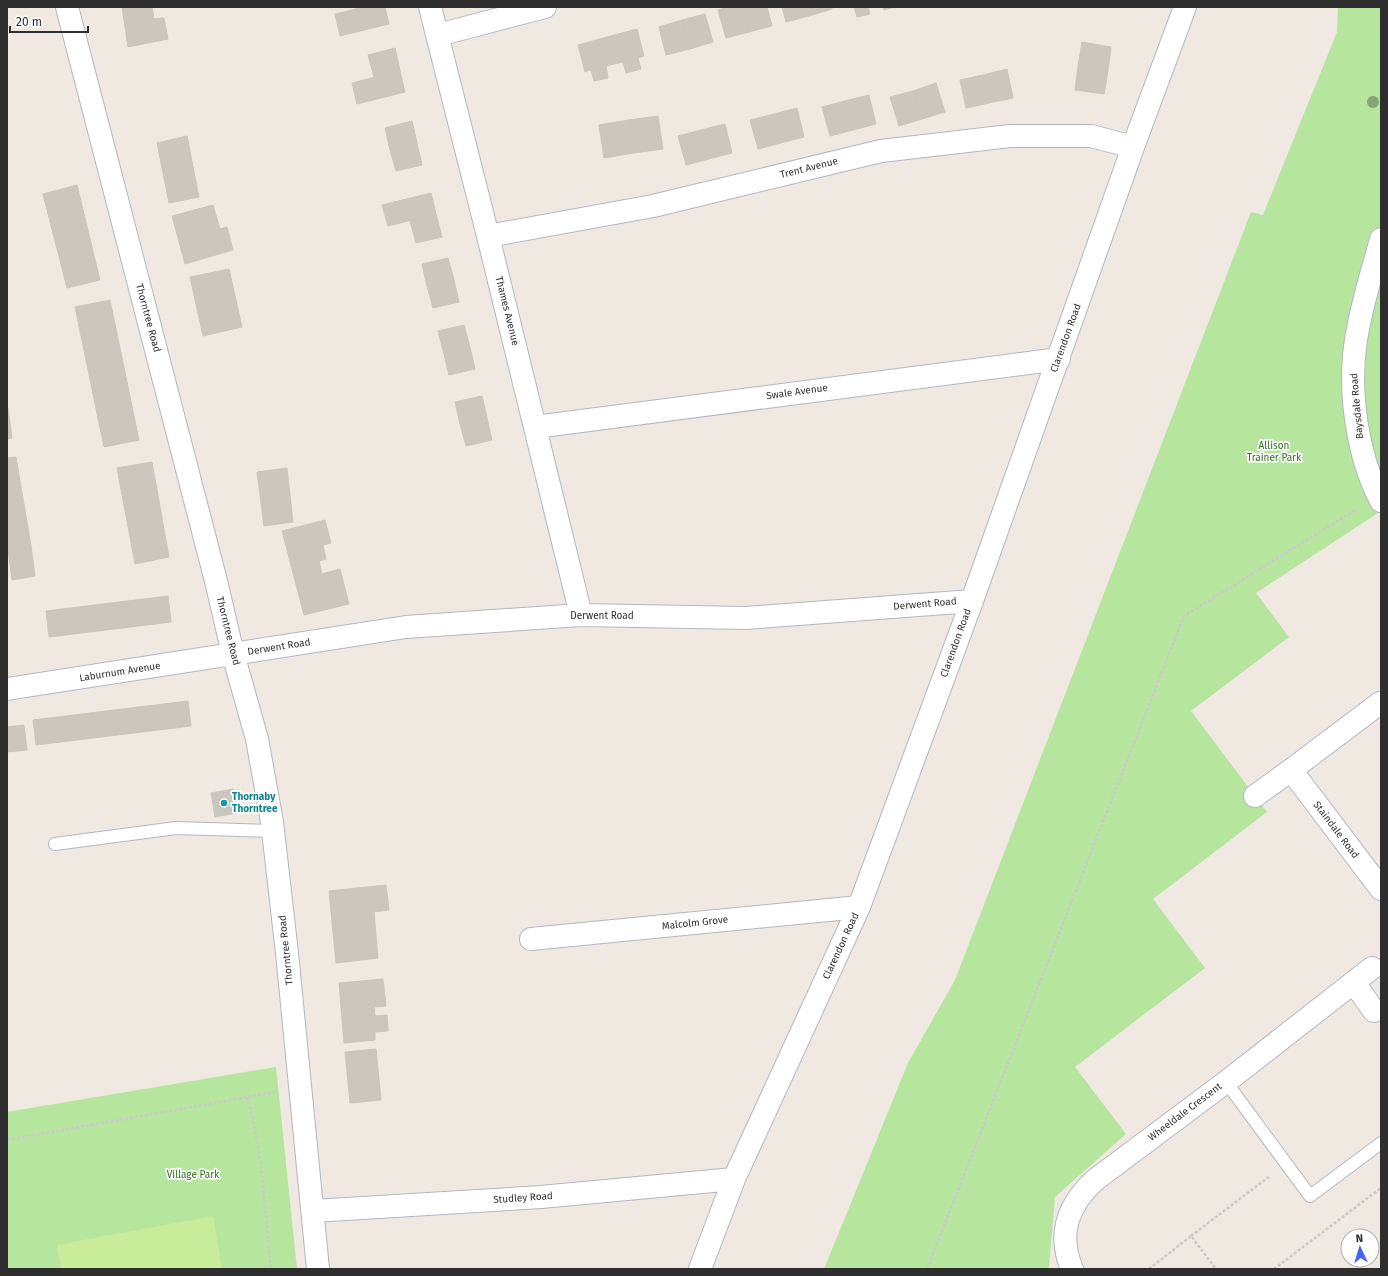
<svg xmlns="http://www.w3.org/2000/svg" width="1388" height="1276" viewBox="0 0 1388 1276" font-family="'Fira Sans',sans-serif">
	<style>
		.green { fill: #b6e59e }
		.pitch { fill: #c9ec9a }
		.building { fill: #cbc7bf; stroke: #cbc5ba }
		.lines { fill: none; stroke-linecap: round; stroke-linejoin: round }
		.service-casing { stroke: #b4b7c1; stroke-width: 14 }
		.minor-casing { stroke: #b4b7c1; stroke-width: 24 }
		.path { stroke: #c9c9c9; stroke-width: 2.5; stroke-dasharray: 3 2; stroke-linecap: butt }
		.service { stroke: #fff; stroke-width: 12 }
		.minor { stroke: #fff; stroke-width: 22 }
		.tree { fill: #84a574 }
		.culture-dot { fill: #0f9aa8; stroke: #fff; stroke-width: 1.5 }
		.labels { text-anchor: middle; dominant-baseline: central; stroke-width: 3.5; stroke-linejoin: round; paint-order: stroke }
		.street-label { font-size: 10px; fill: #2e2e2e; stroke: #fff }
		.park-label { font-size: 10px; fill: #2c6e1b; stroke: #fff }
		.culture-label { font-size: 10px; font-weight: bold; fill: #0d838f; stroke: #fff; text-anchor: start }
	</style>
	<rect width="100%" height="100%" fill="#efe9e1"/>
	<path class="green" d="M1338 7H1381V511L1256 593 1289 637 1191 711 1267 812 1153 899 1205 968 1075 1067 1126 1134 1055 1197 1049 1267 1046 1269H824L908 1063 955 980 1251 212 1263 215 1337 32Z
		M276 1067 297 1269H7V1112Z"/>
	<path class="pitch" d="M213 1216 222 1269H61L57 1245Z"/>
	<path class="building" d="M122 7H152L154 19 164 18 168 39 128 47Z
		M364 7H385L389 24 340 36 335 14Z
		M728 7H742L749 32 726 38 718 10Z
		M742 7H767L772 26 749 32Z
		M782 7H807L809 16 786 22Z
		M807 7H832V9L809 16Z
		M854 7H868L870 14 857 17Z
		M883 7H895L884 10Z
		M705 14 713 42 690 49 682 20Z
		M682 20 690 49 666 55 659 27Z
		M637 29 644 56 638 58 641 69 626 73 623 62 614 64 607 37Z
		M607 37 614 64 606 66 608 78 594 81 591 70 585 72 578 45Z
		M1082 42 1111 47 1108 71 1078 66Z
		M395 48 400 71 374 77 368 55Z
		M1078 66 1108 71 1104 94 1075 90Z
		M1007 69 1013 98 989 103 983 75Z
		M400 71 405 92 357 104 352 83Z
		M983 75 989 103 966 108 960 80Z
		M936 83 945 112 922 119 913 91Z
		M913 91 922 119 899 126 890 97Z
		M869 95 876 124 853 130 845 101Z
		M845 101 853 130 830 136 822 107Z
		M797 108 804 137 781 143 774 114Z
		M774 114 781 143 758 149 750 120Z
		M658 116 663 149 634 153 629 120Z
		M629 120 634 153 604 158 599 125Z
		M412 121 417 143 390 150 385 128Z
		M725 124 732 153 709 159 701 130Z
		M701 130 709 159 686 165 678 136Z
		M187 136 199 197 169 203 157 143Z
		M417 143 422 165 396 171 390 150Z
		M77 185 100 280 67 288 43 194Z
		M431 193 436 214 388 226 382 205Z
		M213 205 220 229 227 227 233 250 185 264 172 216Z
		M436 214 442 237 416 243 410 221Z
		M448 258 454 280 427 286 422 264Z
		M229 269 242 327 203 336 190 277Z
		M454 280 459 302 433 308 427 286Z
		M110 300 139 440 104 447 75 307Z
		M464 325 470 347 444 354 438 331Z
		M470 347 475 369 449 375 444 354Z
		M482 396 487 418 460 424 455 402Z
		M8 408 12 438 7 439V409Z
		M487 418 492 440 466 446 460 424Z
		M16 457 21 487 7 489V458Z
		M152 462 169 557 135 564 117 468Z
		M287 468 293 522 264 526 257 472Z
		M21 487 26 516 7 519V489Z
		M26 516 31 546 8 550 7 519Z
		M325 520 331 543 323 545 326 559 319 561 322 574 340 569 349 604 304 615 282 531Z
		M31 546 35 576 12 580 8 550Z
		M168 596 171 622 49 637 46 611Z
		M188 701 191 726 36 745 33 720Z
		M24 725 27 750 7 752V727Z
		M234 789 237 813 215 817 211 793Z
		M386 885 389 910 374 912 378 958 336 963 329 891Z
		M383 979 386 1006 374 1007 375 1016 387 1015 388 1031 375 1032V1040L344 1043 339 983Z
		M376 1049 381 1100 350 1103 345 1052Z"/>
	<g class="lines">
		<g class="service-casing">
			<path id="service" d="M55 844 176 828 273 831
				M1226 1082 1310 1196 1381 1143"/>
		</g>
		<g class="minor-casing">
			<path id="minor" d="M67 7 216 581 233 654 257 739 272 822 287 953 318 1269
				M430 7 488 236 581 615
				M438 35 545 7
				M488 236 653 206 881 151 1010 136H1091L1133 147
				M1381 239C1372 273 1361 306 1356 340 1348 390 1357 456 1381 501
				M535 427 1059 359
				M7 689 406 627 581 615 746 618 972 601
				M1380 703 1291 770 1381 889
				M1255 796 1291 770
				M531 939 859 907
				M1354 983 1374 1011
				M313 1211 541 1197 734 1179
				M700 1269 734 1179 859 907 972 601 1133 147 1185 7
				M1072 1269C1057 1233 1068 1205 1095 1180L1226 1082 1372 968"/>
		</g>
		<path class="path" d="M247 1097C263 1152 265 1213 271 1269
			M7 1140 276 1092
			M1191 1236 1270 1176
			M927 1269 1184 616 1357 509
			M1149 1269 1191 1236 1216 1269
			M1274 1269 1381 1188"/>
		<use href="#service" class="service"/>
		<use href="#minor" class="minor"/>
	</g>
	<circle class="tree" cx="1373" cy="102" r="6"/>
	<circle class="culture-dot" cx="224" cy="803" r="4"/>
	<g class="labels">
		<g class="street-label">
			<text transform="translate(809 168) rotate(-14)">Trent Avenue</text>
			<text transform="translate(507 311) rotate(76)">Thames Avenue</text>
			<text transform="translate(148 318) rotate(75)">Thorntree Road</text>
			<text transform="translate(1066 338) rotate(-70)">Clarendon Road</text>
			<text transform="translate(797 392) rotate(-8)">Swale Avenue</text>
			<text transform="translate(1357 406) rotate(-95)">Baysdale Road</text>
			<text transform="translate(925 604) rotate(-5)">Derwent Road</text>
			<text x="602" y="616">Derwent Road</text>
			<text transform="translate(228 631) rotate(76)">Thorntree Road</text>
			<text transform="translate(956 643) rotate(-70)">Clarendon Road</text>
			<text transform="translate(279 647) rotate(-9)">Derwent Road</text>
			<text transform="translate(120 672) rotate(-9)">Laburnum Avenue</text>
			<text transform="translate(1336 830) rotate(53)">Staindale Road</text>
			<text transform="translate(695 923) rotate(-6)">Malcolm Grove</text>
			<text transform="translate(841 946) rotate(-65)">Clarendon Road</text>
			<text transform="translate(286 950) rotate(-96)">Thorntree Road</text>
			<text transform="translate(1185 1112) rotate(-37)">Wheeldale Crescent</text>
			<text transform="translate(523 1198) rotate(-4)">Studley Road</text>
		</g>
		<g class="park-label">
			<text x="1274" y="446">Allison<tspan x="1274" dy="12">Trainer Park</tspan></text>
			<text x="193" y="1175">Village Park</text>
		</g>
		<g class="culture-label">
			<text x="232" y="797">Thornaby<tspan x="232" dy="12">Thorntree</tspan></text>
		</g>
	</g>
	<rect width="1388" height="1276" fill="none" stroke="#2e2e2e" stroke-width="16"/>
	<g transform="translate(1360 1248) rotate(356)"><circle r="19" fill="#ffffff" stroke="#ababab"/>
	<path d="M0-3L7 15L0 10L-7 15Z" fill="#4264fb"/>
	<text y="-6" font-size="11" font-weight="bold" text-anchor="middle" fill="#2e2e2e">N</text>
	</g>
	<path d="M10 26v6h78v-6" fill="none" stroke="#2e2e2e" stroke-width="2"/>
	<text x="16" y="26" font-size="12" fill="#2e2e2e" stroke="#ffffff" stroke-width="3" paint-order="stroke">20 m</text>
</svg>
